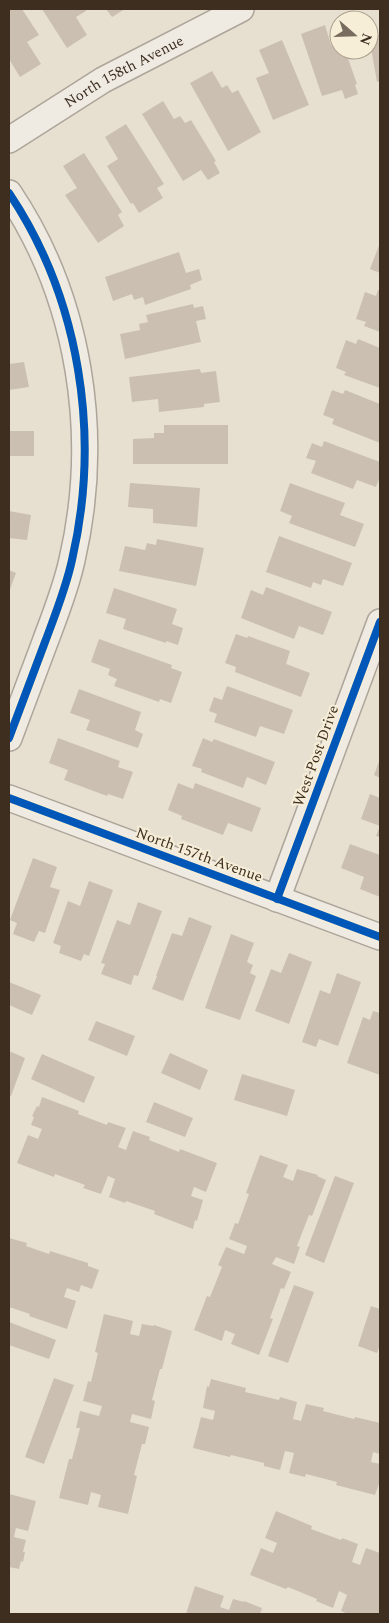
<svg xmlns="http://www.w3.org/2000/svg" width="389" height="1623" viewBox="0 0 389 1623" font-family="Spectral,serif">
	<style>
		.building { fill: #cbbfb2 }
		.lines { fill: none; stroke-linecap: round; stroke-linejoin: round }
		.minor-casing { stroke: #ada599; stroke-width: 28 }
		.minor { stroke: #efebe3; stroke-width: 25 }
		.cycleway-casing { stroke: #f7eed8; stroke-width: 11 }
		.cycleway { stroke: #0057b8; stroke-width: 8 }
		.labels { text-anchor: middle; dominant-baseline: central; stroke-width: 4; stroke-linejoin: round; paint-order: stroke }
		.street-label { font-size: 15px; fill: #3d2e20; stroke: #f7eed8 }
	</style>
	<rect width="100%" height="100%" fill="#e7e0d1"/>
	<path class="building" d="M9 9H22L39 35 27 42 41 64 20 77 9 59Z
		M42 9H85L86 11 76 17 87 35 67 48Z
		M106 9H125L112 17Z
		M325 25 331 45 339 43V50H345L357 84 355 85 358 94 345 99 342 90 322 96 301 34Z
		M380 35V81L377 82 369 37Z
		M282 40 309 105 273 120 256 78 269 73 259 50Z
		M212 71 222 88 227 85 232 93 238 90 261 132 228 151 190 83Z
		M163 101 174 119 180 116 185 123 191 120 216 161 214 162 220 173 208 180 201 170 183 181 142 114Z
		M126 124 164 184 157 188 163 198 139 213 133 203 131 204 107 166 118 159 105 137Z
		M84 153 122 212 118 215 124 226 98 243 65 195 77 188 63 166Z
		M380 243V273L370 269Z
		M179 252 186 273 199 269 202 280 190 285 191 289 145 305 143 297 134 300 132 294 113 301 105 277Z
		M378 290 380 291V332L364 326 366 322 356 319 365 292 376 296Z
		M193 304 194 308 203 306 206 319 196 321 201 342 125 359 120 334 140 330 139 324 148 322 146 315Z
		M358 339 380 348V388L344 375 346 372 336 368 346 340 356 344Z
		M24 362 29 387 9 390V364Z
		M200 369 201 373 216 371 220 402 204 404V407L159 412 158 399 132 402 129 377Z
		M332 390 343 394 345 390 380 404V443L332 424 334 419 323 415Z
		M164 425H228V464H133V439L154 438V433H164Z
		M9 431H34V456H9Z
		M324 441 380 462V477L376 487 357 480 353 489 311 473 316 461 306 458 312 443 322 447Z
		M130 483 200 488 197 527 153 523V509L128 507Z
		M290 483 345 503 340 515 364 524 355 547 289 523 292 516 280 511Z
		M9 511 31 515 27 540 9 538Z
		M279 536 352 563 343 586 323 579 321 585 313 582 311 588 266 572Z
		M157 539 204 548 196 586 119 571 125 546 145 550 147 543 156 545Z
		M9 570 16 573 9 592Z
		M266 587 332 612 323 635 299 626 294 639 241 618 251 590 263 595Z
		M114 588 177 609 172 624 183 628 178 645 166 641V643L123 629 126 619 106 613Z
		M236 634 247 638 248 636 290 651 286 664 310 673 301 697 235 672 236 667 225 663Z
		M99 639 172 665 171 668 182 672 171 703 160 699 159 702 114 686 117 679 108 675 110 669 91 662Z
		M227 686 293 710 284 734 260 726 256 737 214 722 217 714 209 711 214 697 222 700Z
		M79 689 141 712 135 730 143 734 138 748 86 730 90 720 70 713Z
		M58 738 120 761 118 767 133 772 123 799 108 794 107 796 64 780 68 770 49 763Z
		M203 738 212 742 214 739 275 762 266 785 247 777 243 788 201 772 202 769 192 766Z
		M380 759V778L374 775Z
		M178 783 193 789 195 783 261 808 252 832 228 823 223 835 181 819 182 816 168 810Z
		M370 794 380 798V837L376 836 380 826 361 819Z
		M350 844 380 855V897L360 889 364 877 341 868Z
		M33 858 57 867 50 887 60 890 45 933 39 931 34 942 13 934 17 923 10 920Z
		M89 881 113 890 89 956 84 954 81 961 59 953 61 946 53 943 68 901 80 906Z
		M138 902 162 911 138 976 134 975 131 985 101 974 105 964 101 963 117 920 130 925Z
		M189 917 212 926 183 1001 152 989 157 976H156L172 933 182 936Z
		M231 934 254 943 247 962 253 965 250 973 256 976 240 1020 205 1008Z
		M289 953 312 962 289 1024 255 1011 271 969 281 973Z
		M337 973 361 982 338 1046 319 1039 316 1047 302 1042 320 990 330 994Z
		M9 982 41 995 32 1015 9 1005Z
		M373 1011 380 1013V1075L347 1063 363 1017 370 1020Z
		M96 1021 135 1036 127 1056 88 1040Z
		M9 1051 25 1058 11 1096 9 1095Z
		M170 1053 208 1070 200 1090 161 1073Z
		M42 1054 95 1077 84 1103 31 1079Z
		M242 1074 295 1090 287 1116 234 1100Z
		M42 1097 79 1111 78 1114 107 1125 108 1122 126 1128 118 1147 126 1150 133 1131 150 1137 149 1140 179 1152 180 1149 217 1163 206 1192 194 1187 191 1196 203 1200 197 1221 195 1220 193 1229 154 1214 155 1211 126 1201 125 1203 109 1197 115 1179 108 1176 101 1194 83 1188 85 1185 55 1174 54 1177 17 1163 28 1135 38 1139 42 1129 31 1125 34 1117 32 1116 37 1106 39 1107Z
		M154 1102 193 1118 185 1137 146 1122Z
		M260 1155 288 1165 283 1177 293 1181 297 1169 318 1175 317 1176 326 1180 312 1216 309 1215 297 1246 300 1247 294 1264 276 1257 272 1264 291 1272 284 1289 281 1288 270 1318 273 1319 259 1355 231 1344 235 1334 225 1330 222 1341 194 1330 207 1296 210 1297 222 1267 218 1265 226 1247 244 1254 247 1246 229 1239 235 1223 238 1224 249 1194 246 1193Z
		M335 1176 354 1183 324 1263 305 1255Z
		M9 1238 27 1243 26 1246 49 1254 50 1251 88 1263V1266L99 1270 92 1289 81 1285 79 1292 67 1288 64 1297 76 1301 67 1329 29 1316 30 1314 9 1307Z
		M294 1285 314 1292 288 1363 268 1356Z
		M371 1306 380 1309V1345L377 1353 358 1346Z
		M104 1314 133 1321 130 1334 139 1336 142 1324 153 1326 154 1325 172 1331 162 1369H160L152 1400 155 1401 151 1419 132 1414 130 1422 149 1427 145 1444H142L134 1475 137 1476 128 1514 98 1507 101 1495 91 1492 88 1505 59 1498 69 1459H72L80 1428H76L80 1411 99 1416 102 1406 83 1401 88 1381 91 1382 98 1353 95 1352Z
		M9 1322 56 1340 49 1359 9 1345Z
		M54 1378 74 1385 44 1464 25 1457Z
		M211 1379 246 1388 245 1392 279 1400 280 1397 297 1402 293 1419 301 1421 306 1404 324 1408 323 1411 354 1419 355 1417 380 1423V1454L373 1452 371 1462 380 1464V1481L375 1495 336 1485 337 1482 306 1474 305 1477 289 1473 294 1453 285 1451 280 1470 264 1466V1463L231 1455 230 1457 193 1448 201 1417 213 1420 215 1411 203 1408 207 1386 209 1387Z
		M9 1494 36 1501 28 1531 16 1528 14 1537 26 1540 23 1552H25L23 1562 21 1561 19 1569 9 1567Z
		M276 1511 312 1526 311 1529 341 1540 342 1538 358 1544 352 1562 360 1565 366 1548 380 1553V1614H348L341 1611 347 1595 339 1591 333 1608 316 1601 317 1599 288 1587 286 1589 250 1575 261 1548 273 1553 277 1543 265 1538Z
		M195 1586 224 1596 220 1607 229 1610 233 1599 244 1602V1601L262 1608 260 1614H186Z"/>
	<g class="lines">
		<g class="minor-casing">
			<g id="minor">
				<path id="s1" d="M9 140 103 80 241 9"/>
				<path d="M9 193C80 299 101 435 72 560 66 588 55 615 45 642 33 674 21 706 9 738"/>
				<path d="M9 798 380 937"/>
				<path d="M277 899 380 622"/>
			</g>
		</g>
		<use href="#minor" class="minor"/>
		<g class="cycleway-casing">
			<path id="cycleway" d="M9 193C80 299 101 435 72 560 66 588 55 615 45 642 33 674 21 706 9 738
				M9 798 380 937
				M277 899 380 622"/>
		</g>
		<use href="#cycleway" class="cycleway"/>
	</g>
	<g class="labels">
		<g class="street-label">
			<text stroke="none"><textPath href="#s1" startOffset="134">North 158th Avenue</textPath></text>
			<text transform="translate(316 756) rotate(-70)">West Post Drive</text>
			<text transform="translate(199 855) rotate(20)">North 157th Avenue</text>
		</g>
	</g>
	<rect width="389" height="1623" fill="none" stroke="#3d2e20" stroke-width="20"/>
	<g transform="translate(354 35) rotate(110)"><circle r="24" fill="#f7eed8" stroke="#ada18e"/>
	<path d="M0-4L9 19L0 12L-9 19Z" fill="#786c5e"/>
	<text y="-8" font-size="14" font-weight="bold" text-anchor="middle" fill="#3d2e20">N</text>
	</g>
</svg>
